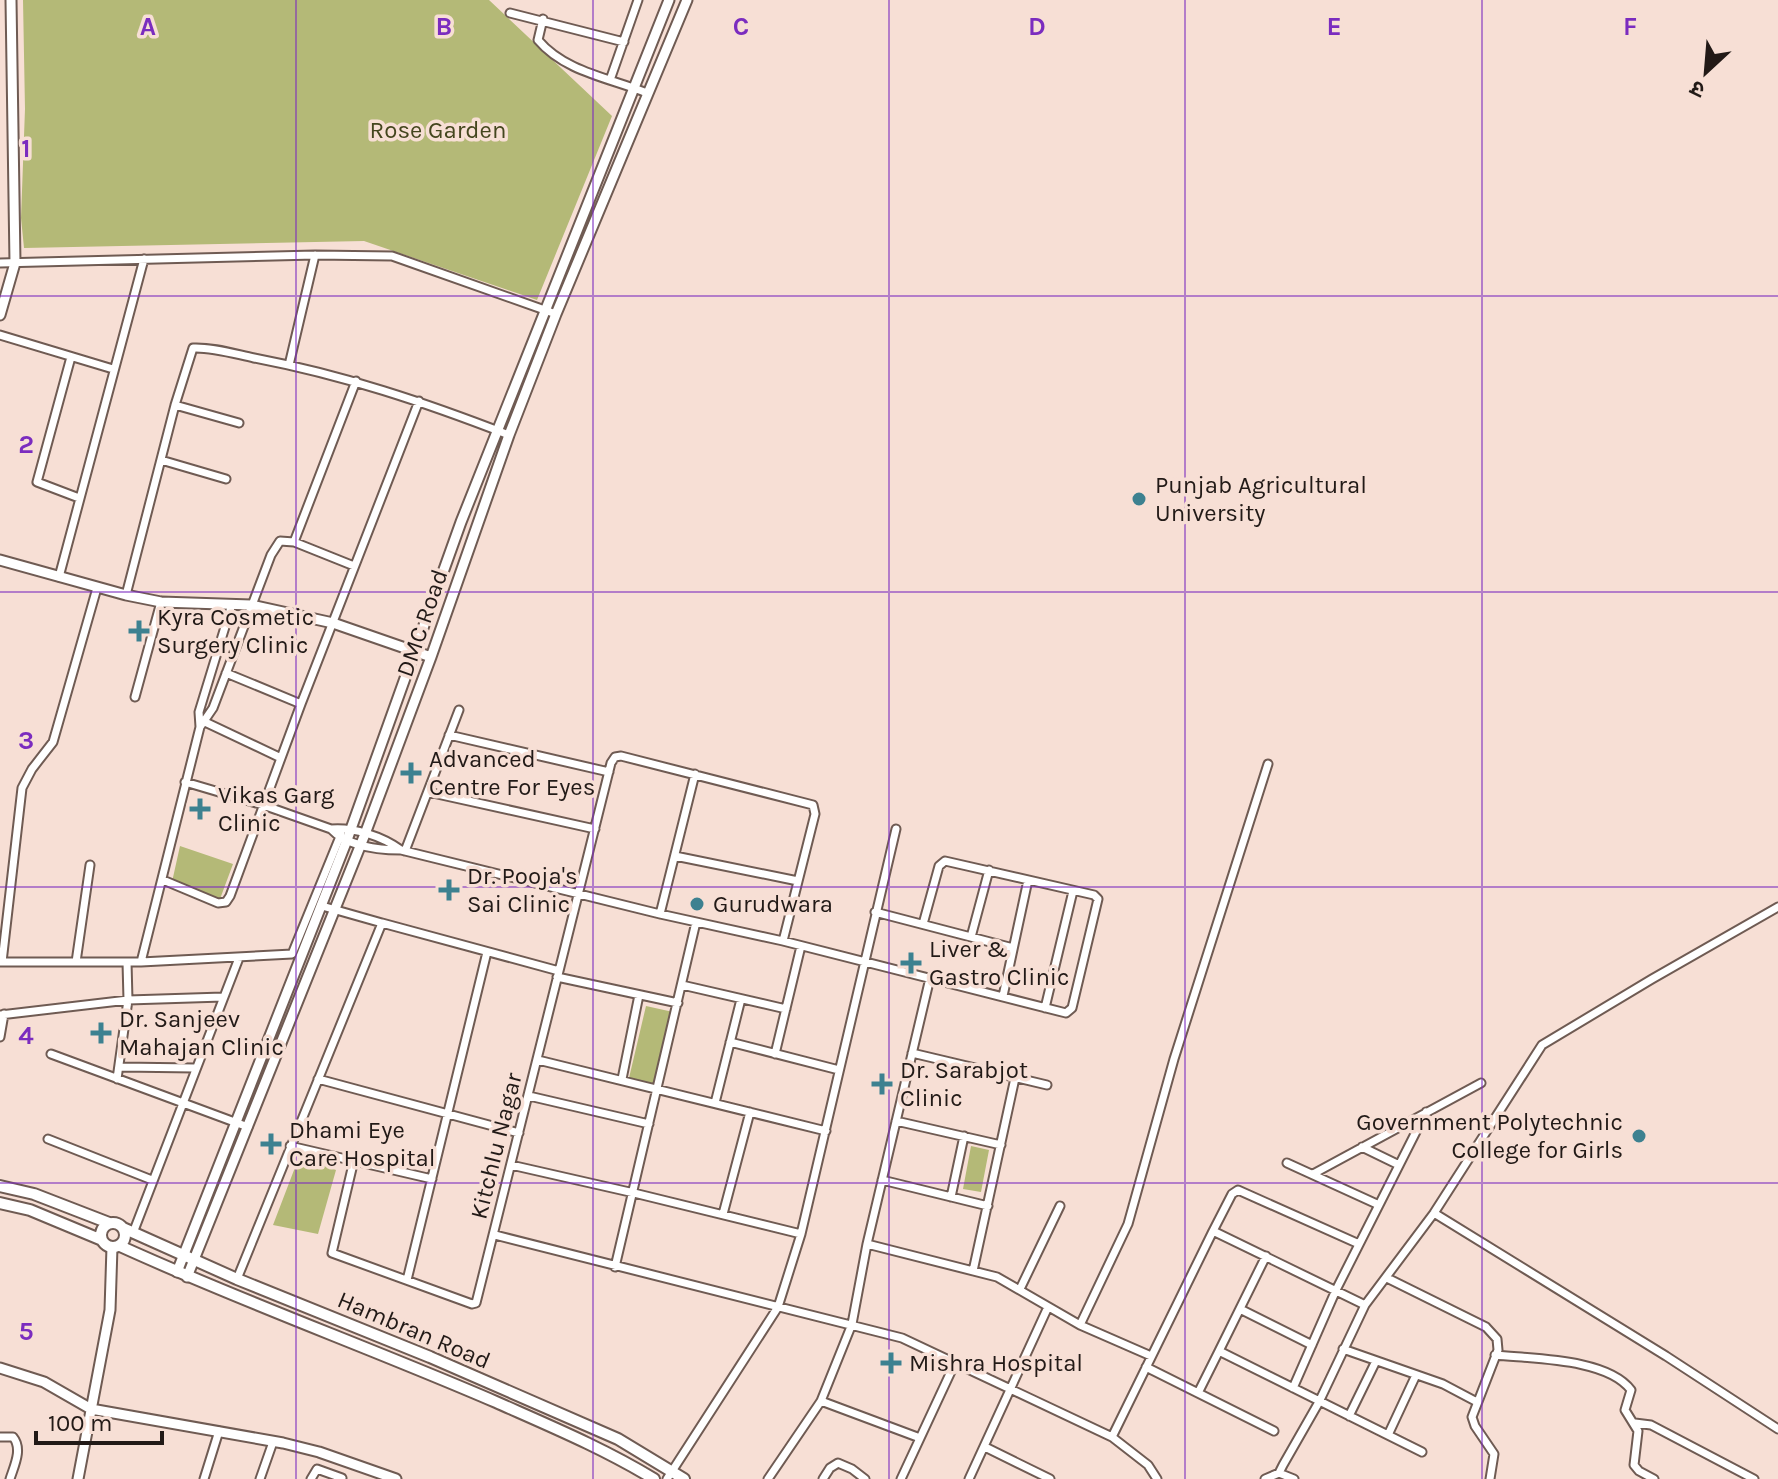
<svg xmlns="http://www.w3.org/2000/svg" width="1778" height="1479" viewBox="0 0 1778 1479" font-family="Karla,'Noto Sans Devanagari',sans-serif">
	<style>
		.green { fill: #b4b977 }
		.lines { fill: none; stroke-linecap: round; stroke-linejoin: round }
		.minor-casing { stroke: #6f5b53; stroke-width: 11 }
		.tertiary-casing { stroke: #6f5b53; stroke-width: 13 }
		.secondary-casing { stroke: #6f5b53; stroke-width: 14 }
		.minor { stroke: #fff; stroke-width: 7 }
		.tertiary { stroke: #fff; stroke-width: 9 }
		.secondary { stroke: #fff; stroke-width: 10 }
		.grid { fill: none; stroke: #7b2cbf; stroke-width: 2; stroke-opacity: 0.55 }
		.poi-dot { fill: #3d8190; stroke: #f7dfd5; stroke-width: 3 }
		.labels { text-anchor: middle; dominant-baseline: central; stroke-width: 7; stroke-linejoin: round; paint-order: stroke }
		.park-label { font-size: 24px; fill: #44461e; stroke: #f7dfd5 }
		.poi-label { font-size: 24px; fill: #221a17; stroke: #f7dfd5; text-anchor: start }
		.street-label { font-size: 24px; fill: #221a17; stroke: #f7dfd5 }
		.grid-label { font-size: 26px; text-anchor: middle; font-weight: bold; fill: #7b2cbf; stroke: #f7dfd5; stroke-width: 7; stroke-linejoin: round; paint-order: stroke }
	</style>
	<rect width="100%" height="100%" fill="#f7dfd5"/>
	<path class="green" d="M23 0H489L612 116 537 300 364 241 24 248 21 218 25 109Z
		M180 846 233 864 220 899 172 882Z
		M646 1006 673 1012 656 1085 629 1078Z
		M971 1146 989 1150 981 1192 963 1189Z
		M299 1157 336 1170 318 1234 273 1225Z"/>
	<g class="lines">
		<g class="minor-casing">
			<path id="minor" d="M510 13 624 42
				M543 19 538 40C565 72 610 78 647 93
				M610 80 638 0
				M0 263 315 255 392 256 556 314
				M0 335 113 369
				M71 357 37 482 79 498
				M289 365 315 255
				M175 405 239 423
				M161 460 226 479
				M294 542 356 381
				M59 577 144 259
				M126 595 175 405 193 348C212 347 235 354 254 358 343 375 424 402 509 435
				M226 673 301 704
				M135 697 161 602
				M205 722 281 758
				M200 727 213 708 271 555 280 541 294 542 354 566
				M449 735 609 772
				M185 782 263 805 331 829
				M428 792 595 829
				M401 850C382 836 353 827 331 829 347 846 378 850 401 850L660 914 783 941 1066 1013 1072 1008 1098 899 1094 895 945 861 939 866 923 924
				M405 851 459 710
				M675 856 798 881
				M163 880 218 903 226 902 230 896 301 704 419 401
				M875 912 1013 948
				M660 914 695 774
				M382 923 559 971
				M971 937 989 870
				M0 962H141L292 954 341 834
				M2 962 22 788 32 769 53 742 97 588
				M76 962 90 865
				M141 962 200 727 199 712 232 604
				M557 977 678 1003
				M682 985 786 1009
				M1003 996 1028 880
				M1045 1008 1073 891
				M0 1015 128 1000 223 997
				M0 1037 4 1014
				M730 1042 839 1070
				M912 1053 1047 1085
				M51 1054 248 1127
				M775 1054 801 946
				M538 1060 826 1131
				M121 1067 195 1068
				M117 1079 128 1000 127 962
				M318 1079 519 1133
				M622 1079 639 995
				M529 1096 649 1124
				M715 1103 741 999
				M896 1121 1001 1145
				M48 1139 152 1180
				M290 1146 432 1179
				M1362 1147 1399 1165
				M354 1160 332 1253 472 1304 476 1303 611 763 615 757 621 756 813 805 815 814 783 941
				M1287 1163 1379 1205
				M511 1165 634 1193 801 1234
				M1313 1174 1481 1083
				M882 1180 988 1206
				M951 1197 964 1136
				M1434 1213 1666 1356 1778 1429
				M723 1214 750 1112
				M1213 1231 1232 1194 1238 1190 1359 1244
				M133 1233 239 958
				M495 1235 902 1338 1112 1437 1148 1465 1157 1479
				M867 1244 997 1277 1080 1325 1151 1356
				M1266 1256 1219 1351 1422 1452
				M615 1267 696 922
				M973 1271 1015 1078
				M1387 1278 1486 1327 1497 1339 1498 1350 1472 1417 1475 1426 1494 1454 1490 1479
				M237 1279 382 923 322 906
				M407 1280 487 952
				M1020 1289 1060 1206
				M1240 1309 1312 1345
				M1080 1325 1128 1224 1174 1059 1268 764
				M1343 1349 1443 1384 1477 1402
				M1495 1355C1532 1359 1607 1358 1631 1390L1625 1410 1638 1431 1634 1465 1639 1471 1654 1479
				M1146 1367 1274 1431
				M1293 1388 1336 1290 1426 1112
				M1198 1393 1219 1351
				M821 1401 920 1438
				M1349 1416 1376 1361
				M1635 1423 1651 1425 1754 1479
				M1388 1435 1416 1375
				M0 1437H13C23 1449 14 1466 10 1479
				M1112 1437 1213 1231 1365 1305
				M985 1447 1050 1479
				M1279 1473 1294 1479
				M204 1479 219 1431
				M260 1479 273 1442
				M311 1479 317 1469 342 1478
				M667 1479 778 1307 801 1234 896 829
				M768 1479 821 1401 852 1324 867 1244 930 978
				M823 1479 830 1468 838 1463 852 1469 865 1479
				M901 1479 955 1363
				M969 1479 1048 1307
				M1265 1479 1279 1473 1283 1465 1319 1402 1365 1305 1434 1213 1542 1045 1652 979 1778 907"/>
		</g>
		<g class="tertiary-casing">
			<path id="tertiary" d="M0 315 15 263 11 0
				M0 560 126 595 161 602 251 605 333 623 431 657
				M177 1272 347 840 461 522 669 0
				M187 1277 365 834 431 657 509 435 556 314 687 0
				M0 1368 44 1382 91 1409 283 1443 319 1452 396 1479
				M78 1479 110 1310 112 1247"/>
		</g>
		<g class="secondary-casing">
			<path id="secondary" d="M0 1186 34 1194 109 1223
				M0 1203 30 1210 102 1240
				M101 1235a12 12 0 1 1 24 0a12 12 0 1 1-24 0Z
				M123 1228 237 1279 430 1357 618 1439 684 1479
				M120 1246C243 1302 371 1348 496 1402 550 1426 603 1448 654 1479"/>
		</g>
		<use href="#minor" class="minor"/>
		<use href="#tertiary" class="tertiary"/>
		<use href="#secondary" class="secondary"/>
	</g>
	<path class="grid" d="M296 0V1479M593 0V1479M889 0V1479M1185 0V1479M1482 0V1479M0 296H1778M0 592H1778M0 887H1778M0 1183H1778"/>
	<g class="poi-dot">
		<circle cx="1139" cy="499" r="8"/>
		<path d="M135 619h8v8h8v8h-8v8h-8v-8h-8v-8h8z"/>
		<path d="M407 761h8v8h8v8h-8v8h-8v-8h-8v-8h8z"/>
		<path d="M196 797h8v8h8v8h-8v8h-8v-8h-8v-8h8z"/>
		<path d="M445 878h8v8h8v8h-8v8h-8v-8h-8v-8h8z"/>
		<circle cx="697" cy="904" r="8"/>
		<path d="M907 951h8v8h8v8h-8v8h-8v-8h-8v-8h8z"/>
		<path d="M97 1021h8v8h8v8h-8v8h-8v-8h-8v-8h8z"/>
		<path d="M878 1072h8v8h8v8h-8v8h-8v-8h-8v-8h8z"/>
		<circle cx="1639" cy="1136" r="8"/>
		<path d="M267 1132h8v8h8v8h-8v8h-8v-8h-8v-8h8z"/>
		<path d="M887 1351h8v8h8v8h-8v8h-8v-8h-8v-8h8z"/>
	</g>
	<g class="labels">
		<g class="park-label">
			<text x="438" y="130">Rose Garden</text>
		</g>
		<g class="poi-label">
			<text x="1155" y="485">Punjab Agricultural<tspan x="1155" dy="28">University</tspan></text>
			<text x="157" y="617">Kyra Cosmetic<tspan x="157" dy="28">Surgery Clinic</tspan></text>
			<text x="429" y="759">Advanced<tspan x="429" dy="28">Centre For Eyes</tspan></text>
			<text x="218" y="795">Vikas Garg<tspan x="218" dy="28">Clinic</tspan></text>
			<text x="467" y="876">Dr. Pooja's<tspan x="467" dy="28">Sai Clinic</tspan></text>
			<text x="713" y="904">Gurudwara</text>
			<text x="929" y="949">Liver &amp;<tspan x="929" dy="28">Gastro Clinic</tspan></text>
			<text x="119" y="1019">Dr. Sanjeev<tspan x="119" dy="28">Mahajan Clinic</tspan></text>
			<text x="900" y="1070">Dr. Sarabjot<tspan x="900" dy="28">Clinic</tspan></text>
			<text x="1623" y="1122" text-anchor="end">Government Polytechnic<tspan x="1623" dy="28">College for Girls</tspan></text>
			<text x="289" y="1130">Dhami Eye<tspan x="289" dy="28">Care Hospital</tspan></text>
			<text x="909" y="1363">Mishra Hospital</text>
		</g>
		<g class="street-label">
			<text transform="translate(422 623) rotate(-71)">DMC Road</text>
			<text transform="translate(496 1146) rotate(-76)">Kitchlu Nagar</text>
			<text transform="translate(414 1330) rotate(23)">Hambran Road</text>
		</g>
	</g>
	<g class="grid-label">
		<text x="148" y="35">A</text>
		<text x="444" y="35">B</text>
		<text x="741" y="35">C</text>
		<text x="1037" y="35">D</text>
		<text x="1334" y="35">E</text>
		<text x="1630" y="35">F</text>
		<text x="26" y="157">1</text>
		<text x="26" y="453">2</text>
		<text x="26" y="749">3</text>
		<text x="26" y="1044">4</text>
		<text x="26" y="1340">5</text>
	</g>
	<g transform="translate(1706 72) rotate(206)" stroke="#f7dfd5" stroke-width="6" paint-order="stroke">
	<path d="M0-6L14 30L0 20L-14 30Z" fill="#221a17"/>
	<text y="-12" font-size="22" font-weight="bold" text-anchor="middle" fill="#221a17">उ</text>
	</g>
	<path d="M36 1431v12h126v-12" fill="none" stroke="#221a17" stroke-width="4"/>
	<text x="48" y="1431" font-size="24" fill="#221a17" stroke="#f7dfd5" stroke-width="6" paint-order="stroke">100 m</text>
</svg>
